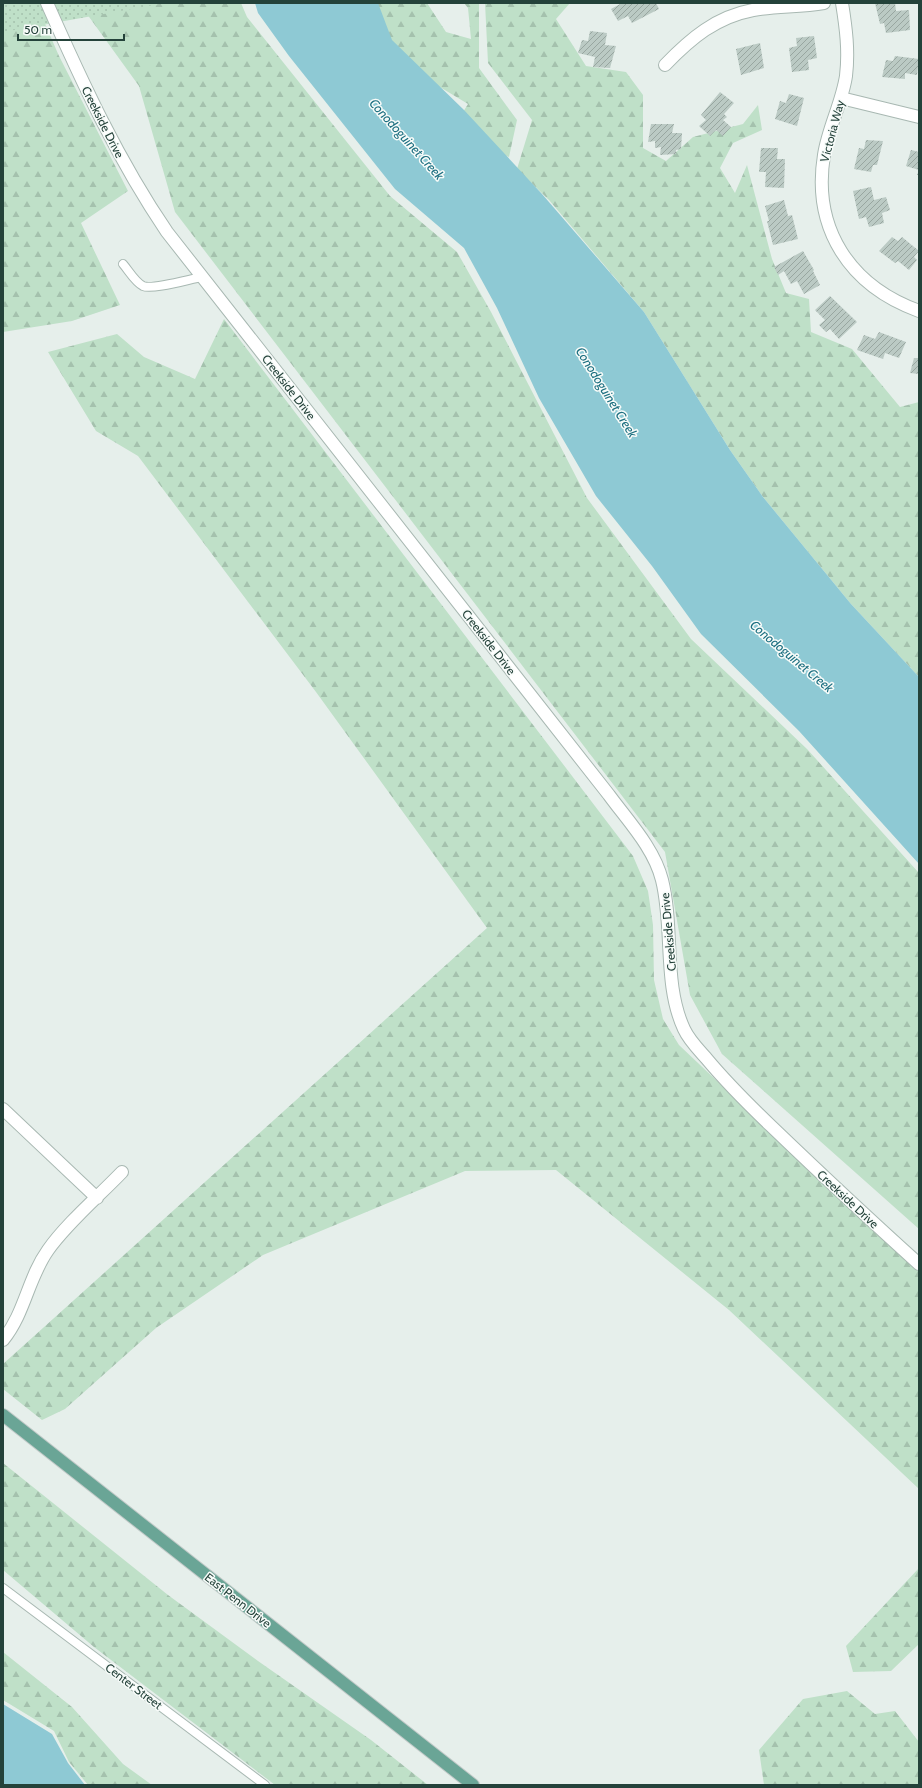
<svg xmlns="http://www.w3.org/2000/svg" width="922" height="1788" viewBox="0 0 922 1788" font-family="Cabin,sans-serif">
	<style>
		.forest { fill: url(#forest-firs) }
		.park { fill: url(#park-dots) }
		.water { fill: #8ec9d4 }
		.building { fill: url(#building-hatch) }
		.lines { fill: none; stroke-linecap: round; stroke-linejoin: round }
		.service-casing { stroke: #a8b8b2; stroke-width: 10 }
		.minor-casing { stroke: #a8b8b2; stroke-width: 14 }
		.primary-casing { stroke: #c2cac8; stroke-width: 14 }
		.service { stroke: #fff; stroke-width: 8 }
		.minor { stroke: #fff; stroke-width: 12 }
		.primary { stroke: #6aa596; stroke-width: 12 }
		.labels { text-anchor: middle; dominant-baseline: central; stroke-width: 3; stroke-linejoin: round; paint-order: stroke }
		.street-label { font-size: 12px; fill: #24423a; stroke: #f7fbf9 }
		.water-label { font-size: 13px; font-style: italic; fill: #1c6f80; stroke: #f7fbf9 }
	</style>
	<defs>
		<pattern id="forest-firs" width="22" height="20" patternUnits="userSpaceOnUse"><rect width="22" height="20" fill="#bfe0c8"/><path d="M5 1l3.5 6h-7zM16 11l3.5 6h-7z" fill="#a4c1ad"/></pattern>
		<pattern id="park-dots" width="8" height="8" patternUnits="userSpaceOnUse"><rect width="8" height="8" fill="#bfe0c8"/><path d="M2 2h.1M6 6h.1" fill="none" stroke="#a4c1ad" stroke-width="1.8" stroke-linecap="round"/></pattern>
		<pattern id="building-hatch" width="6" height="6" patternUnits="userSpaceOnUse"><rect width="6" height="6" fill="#bbcac4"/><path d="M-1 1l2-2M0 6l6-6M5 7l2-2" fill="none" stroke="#98a6a0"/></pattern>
	</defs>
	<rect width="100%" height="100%" fill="#e6efeb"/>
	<path class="forest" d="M3 3H36L59 56 128 191 81 223 120 305 72 321 3 332Z
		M79 3H241L247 17 390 196 457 252 491 312 587 498 691 639 807 749 919 873V1229L722 1054 690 995 665 852 175 212 139 86Z
		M373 3H427L446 32 471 39 468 8 464 3H479V68L517 120 509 157 492 150 460 117 468 104 420 75 390 44Z
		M485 3H570L556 19 586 66 626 72 643 95V148L666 161 693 137 743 124 758 105 762 130 733 143 720 168 735 193 747 165 772 259 786 293 809 299 811 332 852 349 900 407 919 402V677L851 604 763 497 730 450 644 312 549 200 517 169 532 120 488 63Z
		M224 319 633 856 648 891 653 925 654 980 663 1019 679 1045 919 1272V1489L729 1310 556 1170 465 1171 263 1255 156 1328 65 1409 42 1420 3 1389V1364L487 928 316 692 138 456 96 431 48 352 117 334 144 357 195 379Z
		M3 1463 168 1595 258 1661 371 1740 428 1785H275L94 1647 3 1570Z
		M919 1568V1644L891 1671 853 1672 846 1646Z
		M3 1652 72 1707 123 1764 152 1785H88L69 1762 54 1731 3 1700Z
		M847 1691 875 1714 895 1711 919 1742V1785H764L759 1750 803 1699Z"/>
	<path class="park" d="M3 3H165L3 32Z"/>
	<path class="water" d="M255 3H378L392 40 464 110 542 194 644 312 730 450 763 497 851 604 919 677V864L799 731 701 634 652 566 596 496 539 398 497 308 464 248 395 189 289 56 258 13Z
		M3 1704 52 1734 68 1763 85 1785H3Z"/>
	<path class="building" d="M622 3H656L659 9 632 23 628 16 618 21 611 9Z
		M875 3H895L896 11 909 10 910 30 886 33 884 23 880 24Z
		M590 31 607 33 605 45 616 46 610 68 593 67 595 57 578 53 582 40 588 41Z
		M814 36 817 58 808 60 809 70 792 72 789 48 797 46 796 38Z
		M760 43 764 68 741 75 736 49Z
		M895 56 919 59 917 75 905 73V79L882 77 886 60 893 61Z
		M720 92 734 103 724 114 727 117 723 120 731 127 723 136 716 130 710 136 699 126 706 120 701 115Z
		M789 94 804 98 797 126 775 119 780 101 786 103Z
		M651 124H674L672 133H682L681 149 676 150V154L660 155 661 147 655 148V141L648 142Z
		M866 140 883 141 877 165H873L871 172 854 169 859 148 864 149Z
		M761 148H778L777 159H785L784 188 765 187 766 172H759Z
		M911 150 919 152V175H917L919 170 906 166Z
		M871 187 874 200 886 197 890 210 882 213 884 223 869 227 866 217 859 219 853 191Z
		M784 200 788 216 792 215 798 239 773 245 767 221H769L765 206Z
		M892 237 898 241 902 237 919 251 914 257 917 260 909 270 898 261 895 263 879 251Z
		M803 251 814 270 813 271 820 285 804 294 797 281 791 284 784 271 778 275 774 267Z
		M830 296 857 322 839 339 830 329 826 332 819 325 825 320 815 310Z
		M879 332 906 342 899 358 885 353 883 359 857 350 864 335 875 339Z
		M914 358H919V374L910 373Z"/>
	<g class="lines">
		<g class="service-casing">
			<path id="service" d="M123 264C129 271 135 282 143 286 152 290 190 279 202 277
				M3 1588 265 1785"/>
		</g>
		<g class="minor-casing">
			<path id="minor" d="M47 3C82 82 118 160 167 232L609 795C628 821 654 848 662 880 674 928 663 984 684 1029 689 1040 698 1049 706 1058 726 1082 748 1104 771 1126 820 1173 869 1219 919 1264
				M842 3C846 28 849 51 846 76 842 103 828 128 824 155 812 229 850 286 919 311
				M665 65C691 38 716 17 753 10 776 6 800 7 824 3
				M841 98 919 117
				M3 1109 97 1198
				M3 1340C25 1313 28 1278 48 1250 67 1223 99 1196 122 1172"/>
		</g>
		<g class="primary-casing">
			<path id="primary" d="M3 1415 473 1785"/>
		</g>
		<use href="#service" class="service"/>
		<use href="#minor" class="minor"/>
		<use href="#primary" class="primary"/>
	</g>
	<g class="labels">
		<g class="street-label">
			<text transform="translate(103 122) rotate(63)">Creekside Drive</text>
			<text transform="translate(832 131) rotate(-75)">Victoria Way</text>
			<text transform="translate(289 387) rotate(52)">Creekside Drive</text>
			<text transform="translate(489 642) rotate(52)">Creekside Drive</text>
			<text transform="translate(668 932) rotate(-95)">Creekside Drive</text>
			<text transform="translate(848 1199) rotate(43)">Creekside Drive</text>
			<text transform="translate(238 1600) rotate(38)">East Penn Drive</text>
			<text transform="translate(134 1686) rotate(37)">Center Street</text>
		</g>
		<g class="water-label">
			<text transform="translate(407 139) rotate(48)">Conodoguinet Creek</text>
			<text transform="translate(607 392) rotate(58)">Conodoguinet Creek</text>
			<text transform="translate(792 656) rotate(40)">Conodoguinet Creek</text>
		</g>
	</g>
	<rect width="922" height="1788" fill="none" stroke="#24423a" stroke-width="8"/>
	<path d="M18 34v6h106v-6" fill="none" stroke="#24423a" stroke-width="2"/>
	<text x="24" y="34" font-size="12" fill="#24423a" stroke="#f7fbf9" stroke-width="3" paint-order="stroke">50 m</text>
</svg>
